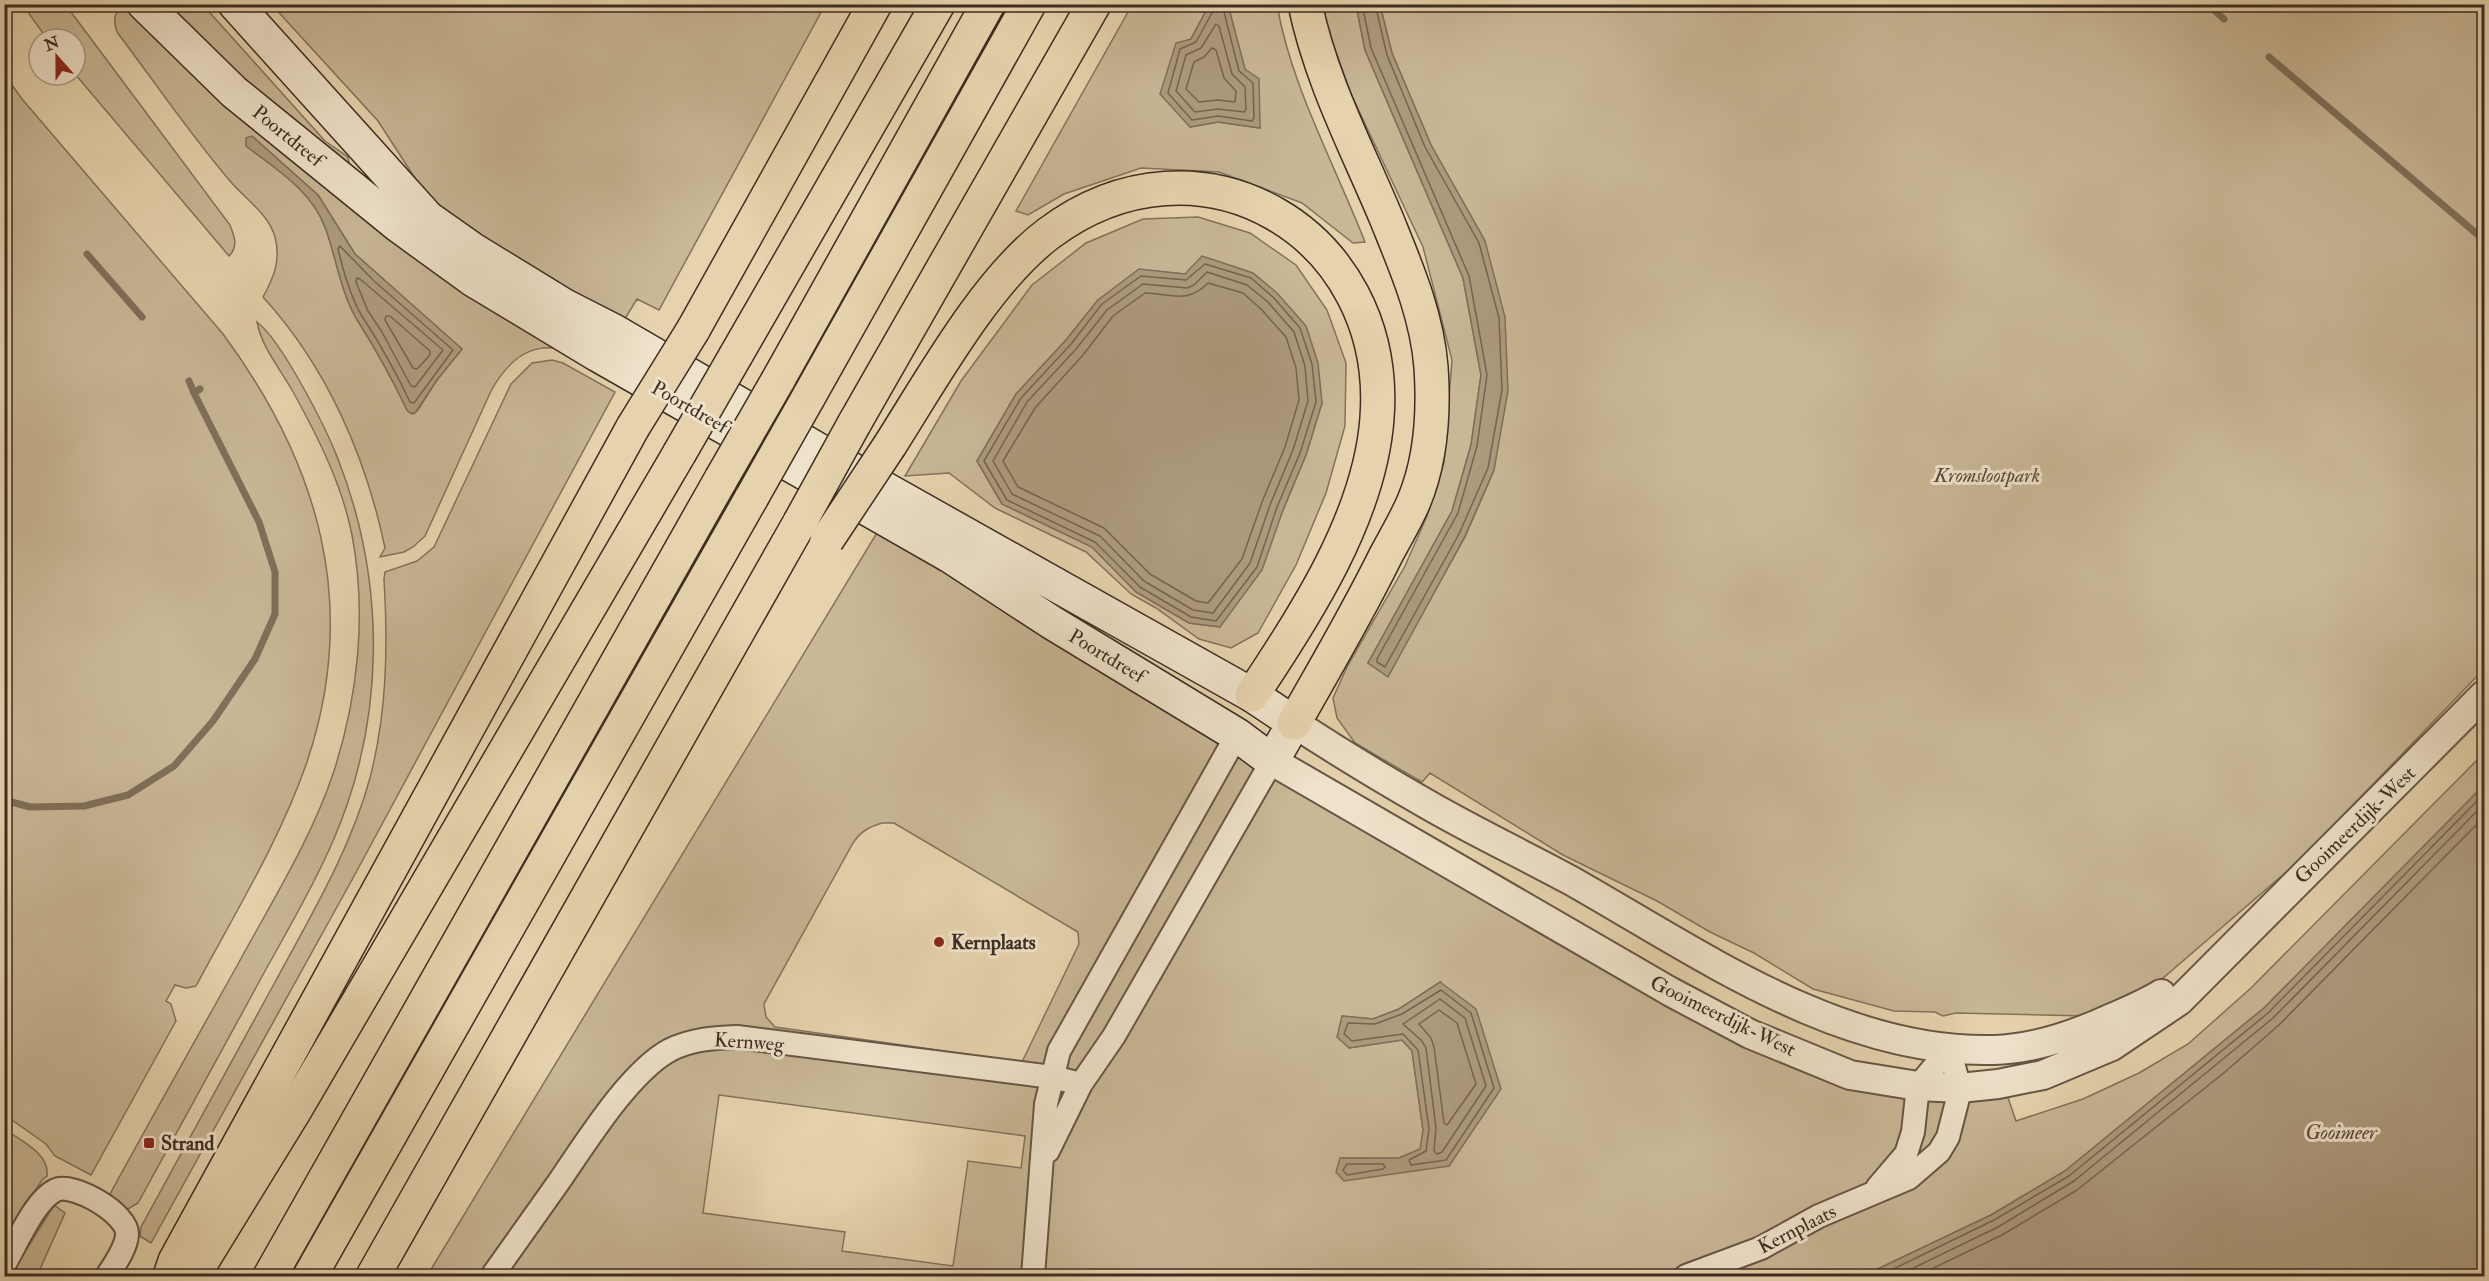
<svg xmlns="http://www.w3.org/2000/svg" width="2489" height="1281" viewBox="0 0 2489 1281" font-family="'IM FELL Double Pica',serif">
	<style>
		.green { fill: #c9b796; stroke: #83725c; stroke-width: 1.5; fill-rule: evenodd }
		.water { fill: #ad9b7e; stroke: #806f5a; stroke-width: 1.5 }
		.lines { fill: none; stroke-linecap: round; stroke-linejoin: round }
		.shore { stroke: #756450; stroke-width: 1.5 }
		.stream { stroke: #806f5a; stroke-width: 7 }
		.minor-casing { stroke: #675646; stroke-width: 26 }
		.tertiary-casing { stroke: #675646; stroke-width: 32 }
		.secondary-casing { stroke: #3d2d23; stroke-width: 36 }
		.motorway-casing { stroke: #3d2d23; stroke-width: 36 }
		.minor { stroke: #efe2ca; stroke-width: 22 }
		.tertiary { stroke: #efe2ca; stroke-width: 28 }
		.secondary { stroke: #efe2ca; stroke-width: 33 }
		.motorway { stroke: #e6d3ad; stroke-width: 33 }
		.motorway-bridge-casing { stroke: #3d2d23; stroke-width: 36; stroke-linecap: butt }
		.motorway-bridge { stroke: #e6d3ad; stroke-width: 33 }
		.poi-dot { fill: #8f2418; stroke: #efe2ca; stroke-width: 2 }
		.labels { text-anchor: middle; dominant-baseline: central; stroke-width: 6; stroke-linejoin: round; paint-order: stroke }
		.street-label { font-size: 20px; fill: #3d2d23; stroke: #efe2ca }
		.park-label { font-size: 20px; font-style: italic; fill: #59493a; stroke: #efe2ca }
		.poi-label { font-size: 20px; font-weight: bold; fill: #3d2d23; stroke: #efe2ca; text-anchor: start }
		.water-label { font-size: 21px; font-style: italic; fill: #59483a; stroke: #efe2ca }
	</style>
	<rect width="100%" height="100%" fill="#e6d3ad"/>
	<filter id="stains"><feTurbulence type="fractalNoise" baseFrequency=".00333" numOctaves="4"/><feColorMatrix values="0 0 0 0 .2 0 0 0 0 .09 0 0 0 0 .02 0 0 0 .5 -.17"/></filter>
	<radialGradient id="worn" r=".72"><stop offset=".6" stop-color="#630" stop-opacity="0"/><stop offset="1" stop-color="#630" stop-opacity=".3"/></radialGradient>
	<path class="green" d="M23 5H67L71 12 230 225C234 236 239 246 229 256L75 74V39H47Z
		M124 5H129L560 349C527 342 506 364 491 391L425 536 413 547 404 552 380 557 385 548C366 457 327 367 263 297 274 277 281 260 275 237 268 213 245 199 230 181 189 133 154 81 117 32 113 21 114 11 124 5ZM252 137 318 195 355 254 462 349 437 380 418 410 413 414 407 410C392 378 375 348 356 318 340 290 336 256 325 227 311 190 276 169 246 146Z
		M170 5H203L325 141 348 157 350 169 178 22Z
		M272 5H825L659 310 637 299 623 322 537 276 438 209 426 195 378 121Z
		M1132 5H1209L1191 39 1190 127 1218 122 1260 128 1228 5H1277C1291 86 1335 165 1365 242L1353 243 1302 203 1219 172 1141 168 1064 194 1028 215 1016 211Z
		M1319 5H1356L1365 50 1463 278 1481 375 1471 445 1452 511 1368 663 1388 676 1465 537 1494 470 1485 241 1431 145 1392 53 1380 5H2484V669L2299 861 2163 978 2084 1016 1956 1013 1943 1016 1935 1012 1894 1011 1813 989 1754 953 1710 932 1657 901 1563 855 1430 773 1422 782 1355 743 1337 718 1333 698 1347 667 1405 566 1427 516 1444 462 1452 360 1423 247 1351 94Z
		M4 74 22 99 223 334C319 464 360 604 307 762 280 840 235 913 196 986L186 988 175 985 166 1001 171 1004 176 1021 91 1175 55 1156 46 1144 5 1115Z
		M1198 217 1250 233 1296 265 1327 310 1346 363 1345 426 1326 493 1296 565 1258 633 1231 648 1199 639 1156 608 1131 594 1086 552 995 508 949 473 905 476 961 381 1032 285 1086 243 1143 219ZM1139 270 1185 274 1322 403 1306 455 1283 510 1220 627 1189 623 1136 592 1092 547 1002 504 977 461 1016 394 1066 340 1098 300Z
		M257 322C282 341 326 428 338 459 386 582 386 719 333 841 312 890 284 936 259 982 219 1056 178 1130 138 1203L128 1209 112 1200 110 1194C152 1117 195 1041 238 964 271 903 312 838 334 771 358 696 367 614 352 535 342 484 317 435 292 390 279 367 262 348 257 322Z
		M552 360 563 363 615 392 353 878 151 1243 140 1236 141 1227C186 1146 230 1065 274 984 310 917 350 851 370 778 387 712 388 647 384 579L385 572 417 561 434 547 511 384 532 363Z
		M878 531 1805 1065 2006 1092 2016 1121 2083 1099 2139 1073 2188 1044 2251 988 2484 753V785L2264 1008 2065 1171 1991 1215 1863 1276H427ZM882 823H894L1078 932 1079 944 1022 1062 775 1027 766 1017 764 1004 853 843C861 831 869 827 882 823ZM1441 982 1449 1166 1341 1158H1399L1421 1149 1423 1130 1412 1051 1402 1040 1349 1048 1342 1016 1373 1019 1399 1009ZM719 1095 1025 1136 1021 1168 968 1161 953 1266 842 1251 845 1232 703 1213Z
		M5 1129C20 1141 50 1153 47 1176L42 1180 5 1239Z
		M54 1205 65 1213 37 1276H10Z"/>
	<path class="water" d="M1209 5H1228L1245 69 1259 79 1260 128 1218 122 1190 127 1160 94 1176 43 1191 39Z
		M1356 5H1380L1392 53 1431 145 1485 241 1505 317 1508 391 1494 470 1465 536 1388 677 1368 663 1452 511 1471 445 1481 375 1463 278 1365 50Z
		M252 136 318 195 355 254 462 349 437 380 415 413H410L407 410C392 378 375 348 356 318 340 290 336 256 325 227 311 190 276 169 246 146V138Z
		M1202 256 1253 273 1277 293 1306 326 1318 363 1322 403 1306 455 1283 510 1262 570 1220 627 1189 623 1136 592 1092 547 1002 504 977 461 1016 394 1066 340 1098 300 1139 269 1185 274Z
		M2484 785V1276H1863L1991 1215 2065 1171 2264 1008Z
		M1440 982 1476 1009 1501 1089 1449 1166 1344 1181 1336 1172 1340 1158H1399L1420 1149 1423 1130 1412 1051 1402 1040 1349 1048 1337 1037 1342 1016 1373 1019 1399 1009Z"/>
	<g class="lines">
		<path class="shore" d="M1214 4 1213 11 1196 42 1180 49 1168 93 1192 120 1218 116 1252 121 1254 118 1253 83 1239 71 1222 4
			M1362 4 1371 48 1469 276 1487 375 1477 446 1458 513 1377 659V662L1385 667 1459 534 1488 468 1502 390 1499 318 1479 243 1425 147 1387 55 1375 4
			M1216 24 1219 26 1232 74 1245 87 1246 109 1244 112 1218 109 1195 112 1176 91 1186 55 1201 48Z
			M1212 48 1216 50 1224 78 1236 91 1235 102 1218 100 1199 102 1186 89 1194 62 1204 57Z
			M340 246 374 281 453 350 414 403 410 402C396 372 380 344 362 316 351 298 343 270 338 249Z
			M1205 264 1251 278 1273 297 1300 328 1312 364 1316 402 1300 453 1277 507 1257 567 1216 621 1191 617 1140 587 1095 542 1007 500 984 461 1021 398 1071 344 1102 304 1141 276 1186 280Z
			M1207 272 1247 285 1268 302 1294 332 1305 366 1308 401 1293 450 1270 505 1250 563 1213 613 1193 610 1144 581 1100 536 1012 494 993 461 1027 402 1076 349 1107 310 1143 284 1187 288 1194 285Z
			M357 278 360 279 443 350 415 387 411 386 382 332 368 311 356 282Z
			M1208 283 1243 293 1261 309 1286 337 1296 368 1299 400 1285 447 1262 502 1242 559 1208 603 1196 601 1150 574 1104 528 1018 487 1003 461 1035 408 1083 355 1113 316 1145 293C1171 294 1188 304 1208 283Z
			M386 316H390L430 351V355L417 369 413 368 385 320Z
			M1441 990 1471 1013 1494 1088 1446 1160 1411 1165 1409 1160 1426 1151 1429 1129 1418 1050 1403 1034 1352 1041 1344 1034 1348 1023 1375 1024 1402 1014Z
			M1440 999 1465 1018 1486 1086 1442 1152 1437 1154 1434 1151 1436 1128 1426 1048 1422 1041 1403 1024Z
			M1439 1010 1457 1023 1476 1084 1447 1125 1444 1123 1434 1047 1431 1038 1419 1024Z
			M1347 1164H1383L1385 1167 1383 1169 1347 1175 1343 1170Z
			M1879 1276 1994 1220 2069 1176 2268 1013 2484 794
			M1897 1276 1998 1227 2074 1181 2273 1018 2484 804
			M1917 1276 2002 1235 2077 1190 2225 1072 2280 1024 2484 817"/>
		<path class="stream" d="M2207 4 2224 19
			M2269 57 2484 240
			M87 254 142 317
			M189 381 194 393 200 389
			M4 800 30 807 84 806 128 795 174 766 213 721 255 659 275 614V572L259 522 194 393"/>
		<g class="minor-casing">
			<path id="minor" d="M1048 1151 1081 1084 1114 1036 1272 761
				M1877 1188 1906 1154 1913 1132 1918 1086 1949 1049
				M4 1265C16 1245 35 1199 56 1190 73 1182 129 1214 127 1235 126 1249 114 1265 107 1276
				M492 1276C514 1245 536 1214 558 1183 585 1144 629 1072 670 1050 692 1039 713 1038 737 1037L1052 1077 1081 1084
				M1033 1276 1046 1104 1059 1051 1237 735
				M1686 1276 1761 1248 1819 1216 1909 1178 1939 1152 1948 1137 1959 1094 1960 1088 1949 1049"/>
		</g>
		<g class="tertiary-casing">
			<path id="tertiary" d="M1294 723C1337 751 1381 778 1425 803 1473 831 1522 854 1570 880 1699 953 1840 1054 1994 1050 2036 1049 2077 1034 2114 1017 2130 1010 2147 1003 2161 994
				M1272 761 1671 992 1750 1034 1850 1075 1918 1086 1960 1088 1998 1084 2043 1075 2112 1046 2179 1001 2484 695"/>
		</g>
		<g class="secondary-casing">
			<path id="secondary" d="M144 4 234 92 399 226 472 279 598 355 950 556 1051 622 1237 735 1272 761 1294 723 1252 695 887 490 614 331 565 306 472 249 428 218 235 4"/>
		</g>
		<g class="motorway-casing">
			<path id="motorway" d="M693 330 875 4
				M736 355 938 4
				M778 380 988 4
				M808 398 1029 4
				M854 424 1094 4
				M890 445C932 379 986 281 1048 234 1199 120 1391 232 1377 418 1370 516 1305 616 1252 695
				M1294 723C1325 668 1357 614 1385 557 1395 538 1406 520 1414 501 1431 460 1434 410 1431 367 1427 315 1406 267 1387 220 1357 148 1321 81 1305 4
				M170 1276 175 1261 633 427
				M193 1276 295 1110 679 454
				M270 1276 721 479
				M310 1276 752 497
				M373 1276 800 522"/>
		</g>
		<use href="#minor" class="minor"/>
		<use href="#tertiary" class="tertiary"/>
		<use href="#secondary" class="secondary"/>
		<use href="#motorway" class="motorway"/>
		<g class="motorway-bridge-casing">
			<path id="motorway-bridge" d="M633 427 693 330
				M679 454 736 355
				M721 479 778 380
				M752 497 808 398
				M800 522 854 424
				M827 540 890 445"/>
		</g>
		<use href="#motorway-bridge" class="motorway-bridge"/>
	</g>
	<g class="poi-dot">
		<circle cx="939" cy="942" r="6"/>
		<rect x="143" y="1137" width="12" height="12" rx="3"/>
	</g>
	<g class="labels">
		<g class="street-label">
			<text transform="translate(288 136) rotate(39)">Poortdreef</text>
			<text transform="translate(690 407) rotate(30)">Poortdreef</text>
			<text transform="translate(1107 656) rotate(31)">Poortdreef</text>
			<text transform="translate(2355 825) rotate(-44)">Gooimeerdijk-West</text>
			<text transform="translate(1723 1016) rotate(26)">Gooimeerdijk-West</text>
			<text transform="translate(749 1042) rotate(4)">Kernweg</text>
			<text transform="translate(1797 1229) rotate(-27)">Kernplaats</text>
		</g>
		<g class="park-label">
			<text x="1987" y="475">Kromslootpark</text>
		</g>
		<g class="poi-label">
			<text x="951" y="942">Kernplaats</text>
			<text x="161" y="1143">Strand</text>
		</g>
		<g class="water-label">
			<text x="2341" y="1132">Gooimeer</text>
		</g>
	</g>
	<rect width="2489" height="1281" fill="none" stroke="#e6d3ad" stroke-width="24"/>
	<rect x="6" y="6" width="2477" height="1269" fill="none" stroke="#3d2d23" stroke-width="3"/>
	<rect x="12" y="12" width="2465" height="1257" fill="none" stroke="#3d2d23" stroke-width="1.5"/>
	<g transform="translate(57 57) rotate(339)"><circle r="28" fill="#efe2ca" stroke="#a89a87" stroke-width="1.5"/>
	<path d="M0-4.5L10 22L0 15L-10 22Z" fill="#8f2418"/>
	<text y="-9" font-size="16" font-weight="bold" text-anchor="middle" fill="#3d2d23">N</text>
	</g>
	<rect width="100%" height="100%" filter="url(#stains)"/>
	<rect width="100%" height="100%" fill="url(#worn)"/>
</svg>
